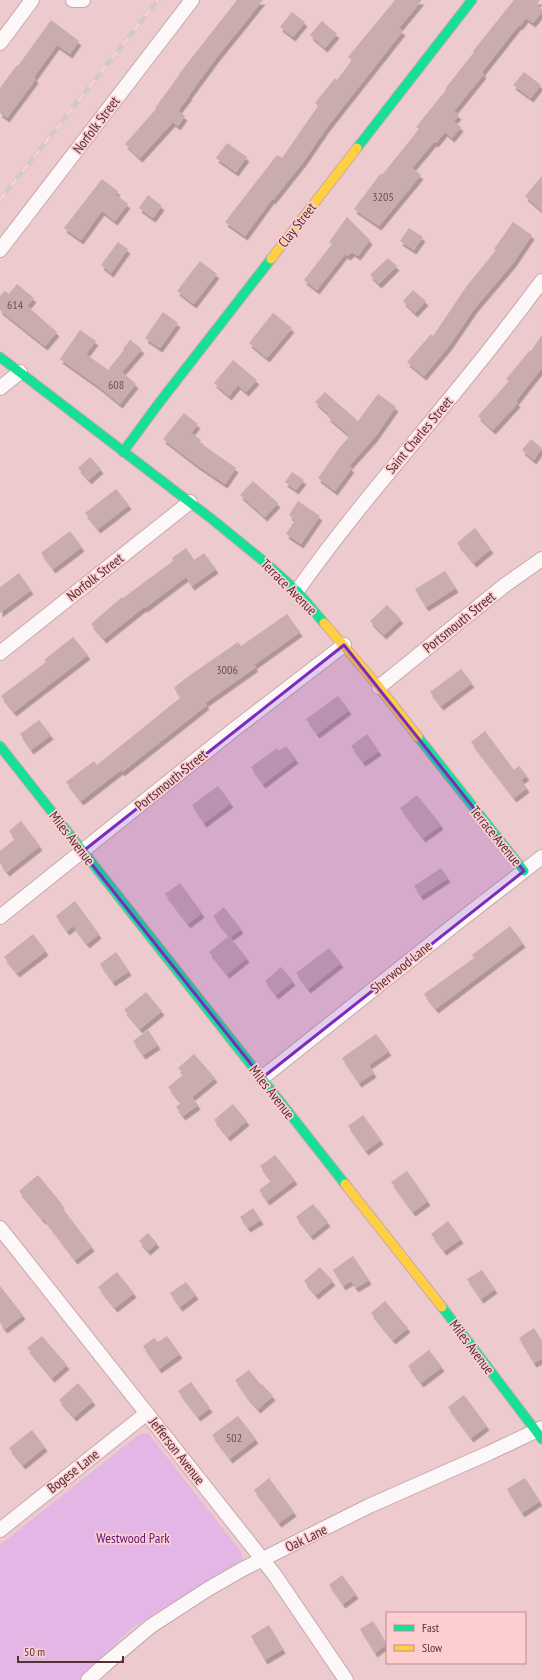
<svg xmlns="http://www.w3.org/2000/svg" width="542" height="1680" viewBox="0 0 542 1680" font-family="'PT Sans Narrow',sans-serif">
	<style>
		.green { fill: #e3b6e5 }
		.building { fill: #c9acae; filter: url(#shadow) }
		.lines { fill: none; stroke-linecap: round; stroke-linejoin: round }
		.street-casing { stroke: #c7a9ac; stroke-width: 16 }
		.fast-casing { stroke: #c7a9ac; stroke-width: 11 }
		.slow-casing { stroke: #c7a9ac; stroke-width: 11 }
		.street { stroke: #fcf7f8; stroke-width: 14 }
		.fast { stroke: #16e098; stroke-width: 9 }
		.slow { stroke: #ffcf43; stroke-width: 9 }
		.rail-casing { stroke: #d3c9ca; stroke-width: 4.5 }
		.rail { stroke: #fecdd0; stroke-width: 3; stroke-dasharray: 9; stroke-linecap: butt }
		.marked { fill: #7b2cbf; fill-opacity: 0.2; stroke: #7b2cbf; stroke-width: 3; stroke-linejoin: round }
		.labels { text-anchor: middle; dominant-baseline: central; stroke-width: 3.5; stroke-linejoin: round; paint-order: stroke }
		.number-label { font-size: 12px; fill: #705154 }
		.street-label { font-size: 14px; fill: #533336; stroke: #fecdd0 }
		.park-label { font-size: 14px; fill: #5e197a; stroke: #fecdd0 }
	</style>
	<defs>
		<filter id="shadow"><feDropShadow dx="2.5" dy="4.5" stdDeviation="0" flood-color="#0004"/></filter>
	</defs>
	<rect width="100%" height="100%" fill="#eccacd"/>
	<path class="green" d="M148 1433 241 1552 243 1559 132 1628 78 1680H0V1545L140 1434Z"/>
	<path class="building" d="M237 0H263L217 57 189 95H190L178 111 185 116 178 126 173 122 140 158 125 144 156 109 155 108 180 74H179Z
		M395 0H422L399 28 403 31 328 126 304 161 273 200 272 199 245 236 225 222 277 155 282 158 318 106 315 103 335 78 337 80 352 60 348 57Z
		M514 0H540L536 5 542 9V12L533 23 526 18 520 26 519 25 482 72 484 74 454 111 459 115 454 121 461 127 452 138 445 132 436 143 434 142 412 168 421 175 379 226 354 209 381 173 382 175 419 129 416 127 446 90 445 89 474 52 473 51Z
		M292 12 305 22 293 37 280 27Z
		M51 20 79 41 70 54 57 45 34 77 36 79 7 118 0 113V88L17 65 18 66Z
		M322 21 337 34 325 48 310 35Z
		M524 72 541 85 531 98 513 85Z
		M227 143 247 157 236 172 216 158Z
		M542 176V211L525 196Z
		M102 179 118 191 115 194 128 204 115 221 102 211 81 240 64 228Z
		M148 195 162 206 153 218 139 208Z
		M347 217 370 240 358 256 352 252 348 256 345 254 317 290 304 280 332 244 329 242Z
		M513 222 532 235 514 262 475 308 449 346 424 376 407 362 431 334 433 336 466 287 496 250 494 249Z
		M409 228 423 237 414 250 400 241Z
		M118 242 128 249 111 273 101 265Z
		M388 258 397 266 379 284 370 275Z
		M200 261 217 274 194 304 177 291Z
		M17 284 34 298 27 306 57 332 45 346 0 310V296L5 291 9 294Z
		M413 290 426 301 415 313 403 301Z
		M163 312 178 323 160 348 145 338Z
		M273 313 292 328 267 358 249 343Z
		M80 330 96 341 86 354 108 370 124 350 123 349 130 340 142 349 122 372 136 384 120 404 98 386 60 359Z
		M542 335V368L516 401 518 403 493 430 478 416 509 381 506 379 530 350 531 351Z
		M233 360 257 380 246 392 238 385 229 396 214 383Z
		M325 392 358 421 378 394 396 407 375 437 349 466 352 468 335 491 318 478 340 447 350 436 328 417 329 414 315 402Z
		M184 413 198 424 191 433 201 440 199 442 236 468 225 484 197 465 163 439Z
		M531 439 542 448 534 460 522 450Z
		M90 457 101 469 89 480 78 468Z
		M292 472 304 480 296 490 285 482Z
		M253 481 278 503 265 517 240 495Z
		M116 489 129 505 98 529 85 513Z
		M298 501 320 516 301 544 286 534 295 520 289 515Z
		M475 528 491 549 474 563 457 543Z
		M70 531 82 547 53 569 41 553Z
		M186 548 194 560 204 553 216 569 192 586 186 577 145 608 144 607 104 639 91 624 122 597 123 598 173 561 172 558Z
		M445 571 456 588 426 607 415 589Z
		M19 573 31 590 0 613V587Z
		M387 605 401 619 384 635 370 621Z
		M287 614 300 632 254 665 256 667 205 703 207 705 122 772 121 770 81 801 66 782 94 761 97 765 181 697 174 688 186 678 238 642 241 646Z
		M73 637 88 655 14 712 1 696 46 662 44 660Z
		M461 669 472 683 441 706 430 692Z
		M338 696 349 710 317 734 306 719Z
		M39 720 51 735 31 750 20 734Z
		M485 731 514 770 519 766 527 776 521 780 527 788 514 798 471 742Z
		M367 734 379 751 363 762 351 746Z
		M286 746 296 759 263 784 251 767 277 748 279 751Z
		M218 786 231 803 204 823 192 805Z
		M417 795 441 825 423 838 400 808Z
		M21 821 40 846 7 872 0 863V851L15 839 9 831Z
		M441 868 448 878 421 896 414 886Z
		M180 883 202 913 188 924 165 894Z
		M75 901 99 934 87 944 73 926 67 931 56 916Z
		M224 907 241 929 230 937 247 958 227 974 209 952 229 936 213 916Z
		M510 926 523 943 436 1009 424 994 474 958 472 955Z
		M33 934 46 951 17 973 4 957Z
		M329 948 341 963 308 989 296 973Z
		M116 952 129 971 113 982 100 964Z
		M281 967 293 981 276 995 265 981Z
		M146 992 162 1011 140 1029 124 1010Z
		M148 1030 158 1045 143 1055 133 1041Z
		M376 1034 389 1051 369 1065 374 1073 359 1083 342 1058Z
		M194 1054 215 1078 192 1097 198 1105 183 1116 176 1107 181 1103 168 1087 184 1074 178 1068Z
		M233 1104 247 1121 228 1137 214 1120Z
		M363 1115 381 1140 366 1151 348 1126Z
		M275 1155 295 1180 267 1201 259 1190 271 1181 260 1166Z
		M407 1171 428 1201 413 1212 391 1182Z
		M38 1175 62 1204 60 1205 92 1247 75 1260 44 1219 43 1220 19 1191Z
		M313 1204 328 1222 311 1236 296 1217Z
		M253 1208 261 1220 248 1228 240 1217Z
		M448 1221 461 1239 444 1251 431 1234Z
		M148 1233 157 1243 148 1251 139 1241Z
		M353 1256 369 1280 356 1288 351 1281 343 1286 333 1270Z
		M320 1267 333 1281 316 1295 304 1281Z
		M482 1270 495 1289 481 1299 467 1279Z
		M117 1272 134 1293 115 1308 98 1287Z
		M186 1282 196 1295 180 1307 170 1293Z
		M0 1286 23 1315 5 1329 0 1323Z
		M385 1301 408 1328 393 1340 371 1313Z
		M534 1328 542 1341V1359L534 1363 519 1338Z
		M42 1336 67 1365 52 1378 27 1348Z
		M167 1336 180 1354 159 1369 143 1346 154 1338 158 1342Z
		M429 1350 442 1367 421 1383 408 1366Z
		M249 1370 261 1385 262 1384 273 1396 258 1409 247 1397 235 1380Z
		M191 1382 210 1408 198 1417 178 1391Z
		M78 1383 93 1401 74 1417 59 1400Z
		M464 1395 487 1426 471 1438 448 1407Z
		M238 1416 256 1439 230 1459 212 1435Z
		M32 1430 45 1447 23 1465 9 1448Z
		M269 1478 294 1512 279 1523 254 1490Z
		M525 1478 540 1501 522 1513 507 1489Z
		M342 1575 356 1594 343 1604 329 1585Z
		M373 1621 387 1644 375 1653 360 1629Z
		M269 1625 283 1649 265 1660 251 1636Z"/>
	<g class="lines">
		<g class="street-casing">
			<path id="street" d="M73 0H83
				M0 43 32 0
				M0 250 192 0
				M0 388 20 372
				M297 591C351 514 414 444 473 370 497 341 519 311 542 281
				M0 653 190 502
				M379 687 505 585 542 559
				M0 917 232 731 344 645
				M262 1078 458 922 542 857
				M0 1228 274 1574 346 1680
				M0 1530 147 1413
				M88 1680 108 1662 151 1626 208 1589 243 1569 369 1506 489 1453 542 1428"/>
		</g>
		<g class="fast-casing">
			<path id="fast" d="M357 148 472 0
				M0 357 213 520 267 564 297 591 324 623
				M123 452 159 403 271 259
				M418 737 524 871
				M0 746 345 1184
				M442 1307 542 1439"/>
		</g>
		<g class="slow-casing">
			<path id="slow" d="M271 259 357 148
				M324 623 379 687 418 737
				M345 1184 442 1307"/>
		</g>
		<use href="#street" class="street"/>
		<use href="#fast" class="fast"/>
		<use href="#slow" class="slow"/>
		<g class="rail-casing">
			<path id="rail" d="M0 200 158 0"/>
		</g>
		<use href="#rail" class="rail"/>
	</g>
	<path class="marked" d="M344 645 524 871 262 1078 82 852Z"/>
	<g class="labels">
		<g class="number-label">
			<text x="383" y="196">3205</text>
			<text x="15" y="304">614</text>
			<text x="116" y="384">608</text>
			<text x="227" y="669">3006</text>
			<text x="234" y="1437">502</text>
		</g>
		<g class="street-label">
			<text transform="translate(96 125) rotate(-53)">Norfolk Street</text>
			<text transform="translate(297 225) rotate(-52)">Clay Street</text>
			<text transform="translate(419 435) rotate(-50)">Saint Charles Street</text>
			<text transform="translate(95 577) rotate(-38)">Norfolk Street</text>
			<text transform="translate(289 587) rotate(45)">Terrace Avenue</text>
			<text transform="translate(459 622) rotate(-39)">Portsmouth Street</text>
			<text transform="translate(171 780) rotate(-39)">Portsmouth Street</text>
			<text transform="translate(496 836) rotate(51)">Terrace Avenue</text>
			<text transform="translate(72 838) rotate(52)">Miles Avenue</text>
			<text transform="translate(401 967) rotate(-39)">Sherwood Lane</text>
			<text transform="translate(272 1092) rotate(52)">Miles Avenue</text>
			<text transform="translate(472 1347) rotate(53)">Miles Avenue</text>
			<text transform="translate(177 1451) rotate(52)">Jefferson Avenue</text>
			<text transform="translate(73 1471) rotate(-38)">Bogese Lane</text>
			<text transform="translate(306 1538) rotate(-26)">Oak Lane</text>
		</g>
		<g class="park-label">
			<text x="133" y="1538">Westwood Park</text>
		</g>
	</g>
	<rect x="386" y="1612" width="140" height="52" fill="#fecdd0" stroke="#ba8f92"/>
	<rect x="394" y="1625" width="20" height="6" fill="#16e098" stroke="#ba8f92"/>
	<text x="422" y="1632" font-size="12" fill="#533336">Fast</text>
	<rect x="394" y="1645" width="20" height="6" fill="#ffcf43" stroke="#ba8f92"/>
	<text x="422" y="1652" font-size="12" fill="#533336">Slow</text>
	<path d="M18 1656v6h105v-6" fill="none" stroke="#533336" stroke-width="2"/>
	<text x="24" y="1656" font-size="12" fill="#533336" stroke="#fecdd0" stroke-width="3" paint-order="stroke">50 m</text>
</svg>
